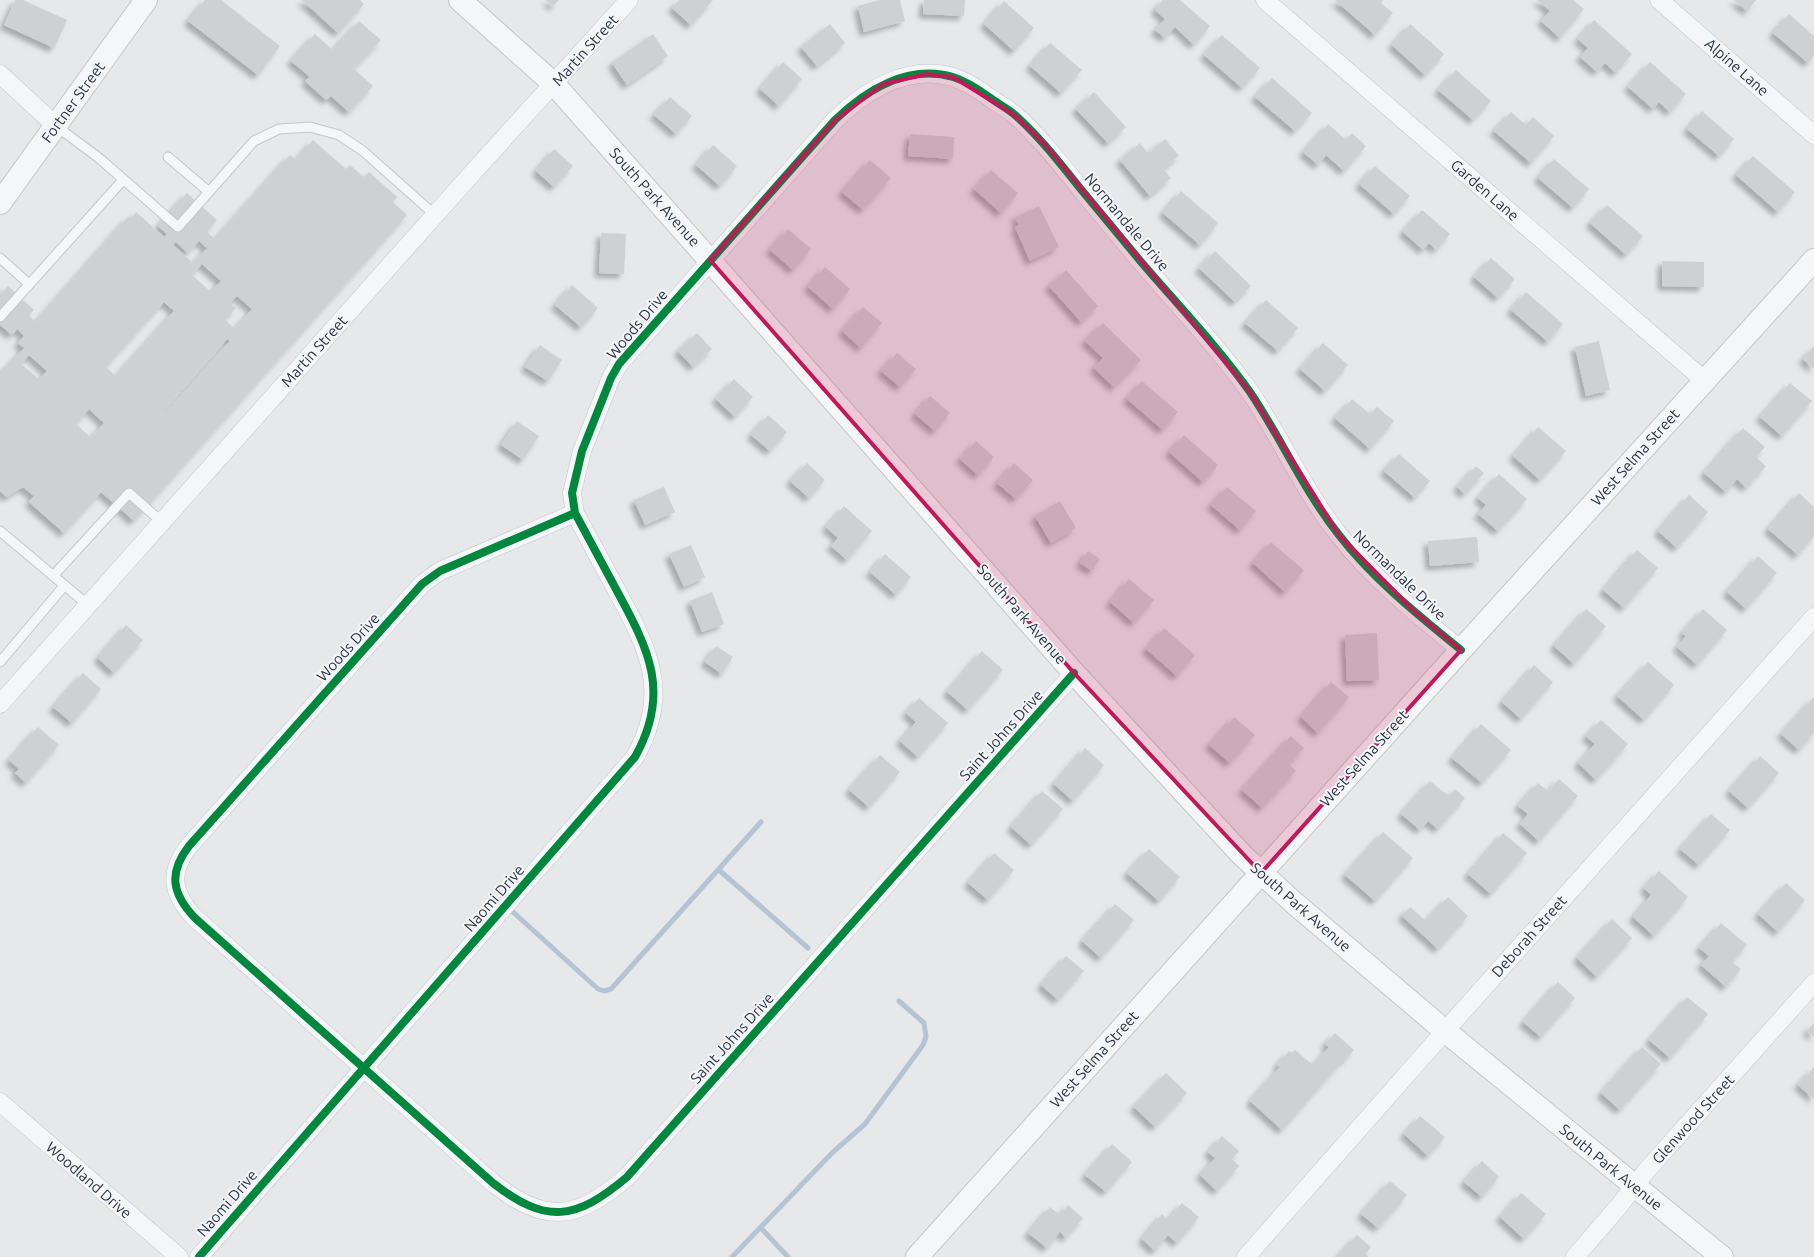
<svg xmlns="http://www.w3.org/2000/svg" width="1814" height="1257" viewBox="0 0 1814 1257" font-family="Ubuntu,sans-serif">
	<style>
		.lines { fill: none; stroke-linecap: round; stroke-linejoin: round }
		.stream { stroke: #b4c4d5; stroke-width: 5 }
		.building { fill: #ced0d3; fill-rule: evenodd; filter: url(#shadow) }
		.service-casing { stroke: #c4c6c8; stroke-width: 11 }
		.minor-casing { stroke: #c4c6c8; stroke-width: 19 }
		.tertiary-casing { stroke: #c4c6c8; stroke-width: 24 }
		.service { stroke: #f5f6f7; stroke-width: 9 }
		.minor { stroke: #f5f6f7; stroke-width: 18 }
		.tertiary { stroke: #f5f6f7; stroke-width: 22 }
		.cycleway-casing { stroke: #f4f6f9; stroke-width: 11 }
		.cycleway { stroke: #00873e; stroke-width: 8 }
		.marked { fill: #c2185b; fill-opacity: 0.2; stroke: #c2185b; stroke-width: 4; stroke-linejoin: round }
		.labels { text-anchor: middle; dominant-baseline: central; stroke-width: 4; stroke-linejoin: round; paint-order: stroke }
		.street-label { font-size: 15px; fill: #2b3445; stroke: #f4f6f9 }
	</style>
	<defs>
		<filter id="shadow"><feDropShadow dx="-4.5" dy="4.5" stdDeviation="2.5" flood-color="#0004"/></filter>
	</defs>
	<rect width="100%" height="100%" fill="#e6e8ea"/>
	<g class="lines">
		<path class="stream" d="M719 870 808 948
			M513 912 598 989 604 991 611 989 761 822
			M761 1228 788 1257
			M732 1257 832 1153 865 1124 923 1045 926 1037 924 1023 899 1001"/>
	</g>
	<path class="building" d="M15 0H23L67 20 54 48 4 25Z
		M205 0H221L280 46 258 75 188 21Z
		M302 0H360L364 4 338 33Z
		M546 0H559L553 6Z
		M679 0H713L691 25 672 8Z
		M880 0H900L905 21 864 32 858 6Z
		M924 0H965L964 16 923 14Z
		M1163 0H1180L1210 26 1194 45 1175 27 1165 38 1155 30 1165 19 1155 10Z
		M1335 0H1383L1381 3 1393 13 1375 35Z
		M1537 0H1573L1584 9 1560 38 1541 21 1550 11Z
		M1734 0H1756L1747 11Z
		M1004 1 1034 28 1014 51 984 24Z
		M1789 14 1814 36V56L1808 63 1773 33Z
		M1594 20 1632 54 1616 73 1605 63 1597 72 1580 57 1588 48 1578 39Z
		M359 21 381 40 354 69 373 86 349 112 331 96 326 100 305 81 310 77 291 61 315 34 333 50Z
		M830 24 845 43 817 66 801 47Z
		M1410 24 1444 54 1425 75 1392 45Z
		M653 34 668 56 627 85 612 63Z
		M1222 35 1260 68 1242 88 1204 55Z
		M1050 43 1082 70 1061 93 1030 66Z
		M783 62 802 79 779 106 760 89Z
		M1650 62 1686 94 1670 112 1659 102 1653 109 1628 87Z
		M1456 70 1491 101 1473 120 1438 90Z
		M1272 78 1312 113 1295 131 1255 97Z
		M1094 92 1126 127 1108 143 1076 109Z
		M670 97 692 116 676 134 654 115Z
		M1702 111 1734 139 1719 156 1687 129Z
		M1511 112 1526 125 1533 117 1554 136 1531 163 1494 131Z
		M1328 124 1346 140 1352 133 1366 146 1344 171 1326 155 1318 165 1303 152Z
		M910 134 954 137 953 159 908 156Z
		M1165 139 1179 156 1163 169 1171 178 1150 196 1120 160 1140 143 1148 153Z
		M313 140 346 169 350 165 364 177 369 172 397 197 393 202 407 215 134 521 101 492 64 533 29 502 34 496 23 487 7 497 0 491V371L5 366 6 368 24 348 18 343 24 336 17 329 12 335 0 325V295L8 286 34 310 29 316 36 322 128 217 130 219 136 212 164 237 167 234 158 226 187 193 217 220 207 232 215 239 290 155 296 160ZM199 241 207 248 193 263 173 245 176 242 188 253ZM202 264 221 281 211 292 192 275ZM237 296 252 309 235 329 225 320 236 308 230 303ZM164 302 174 311 116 376 106 367ZM227 339 230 341 165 414 162 411ZM29 355 47 371 39 379 21 364ZM89 409 104 423 91 438 76 424Z
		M713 145 737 166 720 186 696 165Z
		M554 149 573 166 554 187 536 171Z
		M1753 156 1795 192 1778 212 1736 175Z
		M1554 159 1589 189 1573 208 1538 178Z
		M870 160 891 178 863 210 842 192Z
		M1375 166 1410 196 1394 214 1359 184Z
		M991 170 1018 193 1001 213 974 189Z
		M1181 191 1218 223 1200 245 1163 213Z
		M1607 205 1643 236 1626 255 1590 223Z
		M1039 206 1059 247 1030 261 1015 227 1019 225 1015 217Z
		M1422 210 1450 234 1436 250 1429 243 1423 250 1403 232Z
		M788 229 811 249 793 270 770 250Z
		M601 233 626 234 624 274 599 273Z
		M1215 251 1251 286 1235 302 1199 268Z
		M1491 258 1515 279 1498 298 1474 277Z
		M1662 261 1704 262V287L1662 286Z
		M825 267 850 289 833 309 808 287Z
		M1066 270 1098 306 1081 322 1049 286Z
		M572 285 598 308 581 327 555 305Z
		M1526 292 1563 324 1548 342 1511 310Z
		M1266 300 1298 328 1278 351 1245 323Z
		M863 307 882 323 861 348 842 331Z
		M1103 323 1141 360 1114 387 1094 368 1103 358 1085 341Z
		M697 333 712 349 693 367 678 351Z
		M1599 341 1610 390 1586 396 1575 347Z
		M1323 343 1348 365 1325 391 1300 369Z
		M540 345 562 360 548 381 525 367Z
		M1814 346V369L1803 359Z
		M897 353 916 369 900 387 881 371Z
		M734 379 753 397 735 417 716 399Z
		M1142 381 1178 412 1163 430 1127 399Z
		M1790 383 1812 401 1782 436 1760 417Z
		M930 396 950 413 935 431 915 414Z
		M1352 399 1370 414 1377 407 1394 421 1370 449 1335 418Z
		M768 415 787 432 770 451 751 435Z
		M517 421 539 436 523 460 501 445Z
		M1538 427 1566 451 1540 480 1513 456Z
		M1743 428 1765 447 1756 457 1766 466 1746 488 1737 479 1726 492 1704 473Z
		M1184 435 1218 465 1203 482 1169 452Z
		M976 441 994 457 978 475 960 459Z
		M1399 454 1430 481 1415 498 1384 471Z
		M807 463 825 480 809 498 790 481Z
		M1014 463 1033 480 1016 499 997 483Z
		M1476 466 1484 473 1465 494 1457 487Z
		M1499 474 1527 499 1498 531 1478 514 1486 505 1478 498Z
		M664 487 675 512 645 525 634 500Z
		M1227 487 1256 511 1240 530 1211 505Z
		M1799 493 1814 507V536L1798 555 1768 529Z
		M1689 495 1708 512 1677 548 1658 531Z
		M1060 501 1076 528 1051 543 1035 516Z
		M844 506 872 531 847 560 831 546 838 538 826 527Z
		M1477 537 1479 562 1430 566 1428 541Z
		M1271 542 1304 570 1285 592 1253 563Z
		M691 545 705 577 684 587 669 554Z
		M1637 550 1658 568 1624 608 1603 590Z
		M1088 551 1100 559 1092 571 1080 563Z
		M885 554 911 577 896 595 870 572Z
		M1758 556 1777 573 1746 609 1727 592Z
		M1129 579 1154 600 1134 623 1110 602Z
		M712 592 724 624 702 632 690 601Z
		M1586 609 1606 626 1574 664 1554 646Z
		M1703 609 1727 630 1697 665 1677 647 1686 636 1682 633Z
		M126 625 143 640 114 673 98 658Z
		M1164 628 1195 655 1177 676 1146 649Z
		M1377 633 1379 680 1347 681 1345 635Z
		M716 646 733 657 722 674 705 662Z
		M982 651 1003 670 968 710 947 692Z
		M1648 662 1674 685 1644 720 1617 696Z
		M1534 665 1553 682 1521 719 1502 702Z
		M83 673 101 689 72 723 53 707Z
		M1331 682 1349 697 1318 733 1301 717Z
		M1814 697V733L1799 750 1781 734Z
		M919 698 948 723 918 757 900 741 916 722 906 713Z
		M1234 717 1255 735 1230 763 1209 745Z
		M1601 720 1628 744 1596 780 1578 763 1595 744 1586 736Z
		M1481 724 1511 750 1482 783 1452 758Z
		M38 727 59 745 26 783 15 773 19 769 9 760Z
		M1291 736 1304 748 1289 764 1296 771 1262 808 1242 790Z
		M1085 748 1104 765 1073 801 1054 784Z
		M880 755 900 772 869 807 849 790Z
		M1760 756 1779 773 1748 808 1729 791Z
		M1559 779 1578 796 1539 841 1520 824 1528 814 1518 806 1538 783 1548 791Z
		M1430 781 1449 796 1455 789 1465 798 1438 829 1428 821 1420 830 1401 814Z
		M1042 791 1063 809 1031 845 1011 827Z
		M1711 814 1730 830 1699 865 1680 849Z
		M1383 832 1413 858 1375 901 1345 875Z
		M1503 833 1527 853 1491 894 1468 874Z
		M1149 849 1180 877 1159 901 1127 873Z
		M994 853 1014 870 988 900 968 883Z
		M1659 871 1688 897 1654 936 1633 917 1651 895 1644 888Z
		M1786 883 1805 900 1778 932 1758 914Z
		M1448 897 1468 916 1438 949 1402 916 1410 907 1426 921Z
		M1115 904 1134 920 1101 958 1082 941Z
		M1612 919 1632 938 1597 977 1577 958Z
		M1721 923 1747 945 1732 962 1741 969 1726 987 1701 965 1709 956 1699 948Z
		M1066 956 1084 971 1058 1000 1041 985Z
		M1558 982 1575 998 1541 1037 1523 1022Z
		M1687 997 1708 1014 1670 1058 1649 1040Z
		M1814 1023V1037L1807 1031Z
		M1335 1033 1354 1050 1344 1061 1343 1060 1282 1130 1250 1101 1280 1067 1277 1065 1289 1051 1292 1053 1295 1050 1313 1065 1329 1047 1325 1044Z
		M1642 1047 1661 1064 1620 1110 1601 1093Z
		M1814 1067V1099L1798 1085Z
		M1166 1073 1187 1093 1155 1127 1134 1107Z
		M1420 1116 1445 1137 1428 1156 1404 1134Z
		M1222 1136 1239 1151 1232 1159 1239 1166 1217 1191 1200 1175 1215 1158 1208 1152Z
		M1112 1144 1132 1162 1106 1192 1085 1175Z
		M1482 1161 1499 1177 1482 1197 1464 1182Z
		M1390 1181 1407 1195 1378 1228 1361 1214Z
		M1521 1193 1546 1214 1524 1239 1500 1217Z
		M1182 1203 1199 1217 1177 1243 1168 1235 1155 1251 1142 1239 1162 1214 1168 1220Z
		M1068 1205 1083 1218 1066 1238 1060 1232 1047 1248 1028 1233 1050 1207 1060 1215Z
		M1357 1235 1371 1247 1365 1254 1369 1257H1338Z"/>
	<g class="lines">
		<g class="service-casing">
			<path id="service" d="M56 126 99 158 178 227 254 141 279 129 310 127 339 135 363 151 435 215
				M168 157 209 192
				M0 258 29 284
				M0 317 123 180
				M0 531 88 605
				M53 576 129 493 162 522
				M0 662 64 586"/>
		</g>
		<g class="minor-casing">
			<path id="minor" d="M1265 0 1704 380
				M1659 0 1814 135
				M0 74 56 126
				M575 513 440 571 422 584 189 846C168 873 172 894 195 918L493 1183C547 1225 576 1220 627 1177L1074 673
				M0 704 467 179 629 0
				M0 1102 179 1257
				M199 1257 635 757C671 693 649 650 617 591 603 565 589 539 575 513L572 493 582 451 611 378 619 364 835 120C866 90 908 64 953 77 966 81 978 89 989 97 997 103 1007 108 1015 115 1041 138 1062 166 1084 193 1103 216 1123 240 1142 263 1178 305 1218 347 1250 392 1281 438 1304 491 1339 535 1373 579 1418 615 1461 650
				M1246 1257 1445 1031 1814 617
				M1575 1257 1619 1206 1647 1170 1814 983"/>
		</g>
		<g class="tertiary-casing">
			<path id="tertiary" d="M460 0 554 84 1074 673 1242 855 1293 902 1445 1031 1722 1257
				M0 203 146 0
				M917 1257 1461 650 1814 260"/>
		</g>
		<use href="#service" class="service"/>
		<use href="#minor" class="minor"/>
		<use href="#tertiary" class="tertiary"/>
		<g class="cycleway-casing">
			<path id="cycleway" d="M575 513 440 571 422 584 189 846C168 873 172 894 195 918L493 1183C547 1225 576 1220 627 1177L1074 673
				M199 1257 635 757C671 693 649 650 617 591 603 565 589 539 575 513L572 493 582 451 611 378 619 364 835 120C866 90 908 64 953 77 966 81 978 89 989 97 997 103 1007 108 1015 115 1041 138 1062 166 1084 193 1103 216 1123 240 1142 263 1178 305 1218 347 1250 392 1281 438 1304 491 1339 535 1373 579 1418 615 1461 650"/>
		</g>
		<use href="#cycleway" class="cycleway"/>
	</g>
	<path class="marked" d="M927 74 953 77 1013 114 1044 143 1250 392 1339 535 1412 609 1461 650 1261 873 1074 673 710 260 835 120 883 84Z"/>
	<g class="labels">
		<g class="street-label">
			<text transform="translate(585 50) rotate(-48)">Martin Street</text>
			<text transform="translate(1737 67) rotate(41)">Alpine Lane</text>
			<text transform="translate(73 102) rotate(-54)">Fortner Street</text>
			<text transform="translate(1485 190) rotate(41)">Garden Lane</text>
			<text transform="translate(655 197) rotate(48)">South Park Avenue</text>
			<text transform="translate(1127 222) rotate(50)">Normandale Drive</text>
			<text transform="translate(637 324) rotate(-50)">Woods Drive</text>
			<text transform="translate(314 351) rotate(-48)">Martin Street</text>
			<text transform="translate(1635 457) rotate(-48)">West Selma Street</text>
			<text transform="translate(1400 575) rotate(44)">Normandale Drive</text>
			<text transform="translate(1022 614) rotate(49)">South Park Avenue</text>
			<text transform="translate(348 647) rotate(-48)">Woods Drive</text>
			<text transform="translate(1001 735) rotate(-48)">Saint Johns Drive</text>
			<text transform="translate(1364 758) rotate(-48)">West Selma Street</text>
			<text transform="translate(494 898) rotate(-49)">Naomi Drive</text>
			<text transform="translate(1301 907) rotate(41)">South Park Avenue</text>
			<text transform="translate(1529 936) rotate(-48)">Deborah Street</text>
			<text transform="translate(732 1038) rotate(-48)">Saint Johns Drive</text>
			<text transform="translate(1094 1059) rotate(-48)">West Selma Street</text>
			<text transform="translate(1693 1119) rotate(-48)">Glenwood Street</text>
			<text transform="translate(1611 1167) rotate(39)">South Park Avenue</text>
			<text transform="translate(89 1180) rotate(41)">Woodland Drive</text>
			<text transform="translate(227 1203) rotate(-49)">Naomi Drive</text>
		</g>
	</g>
</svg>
